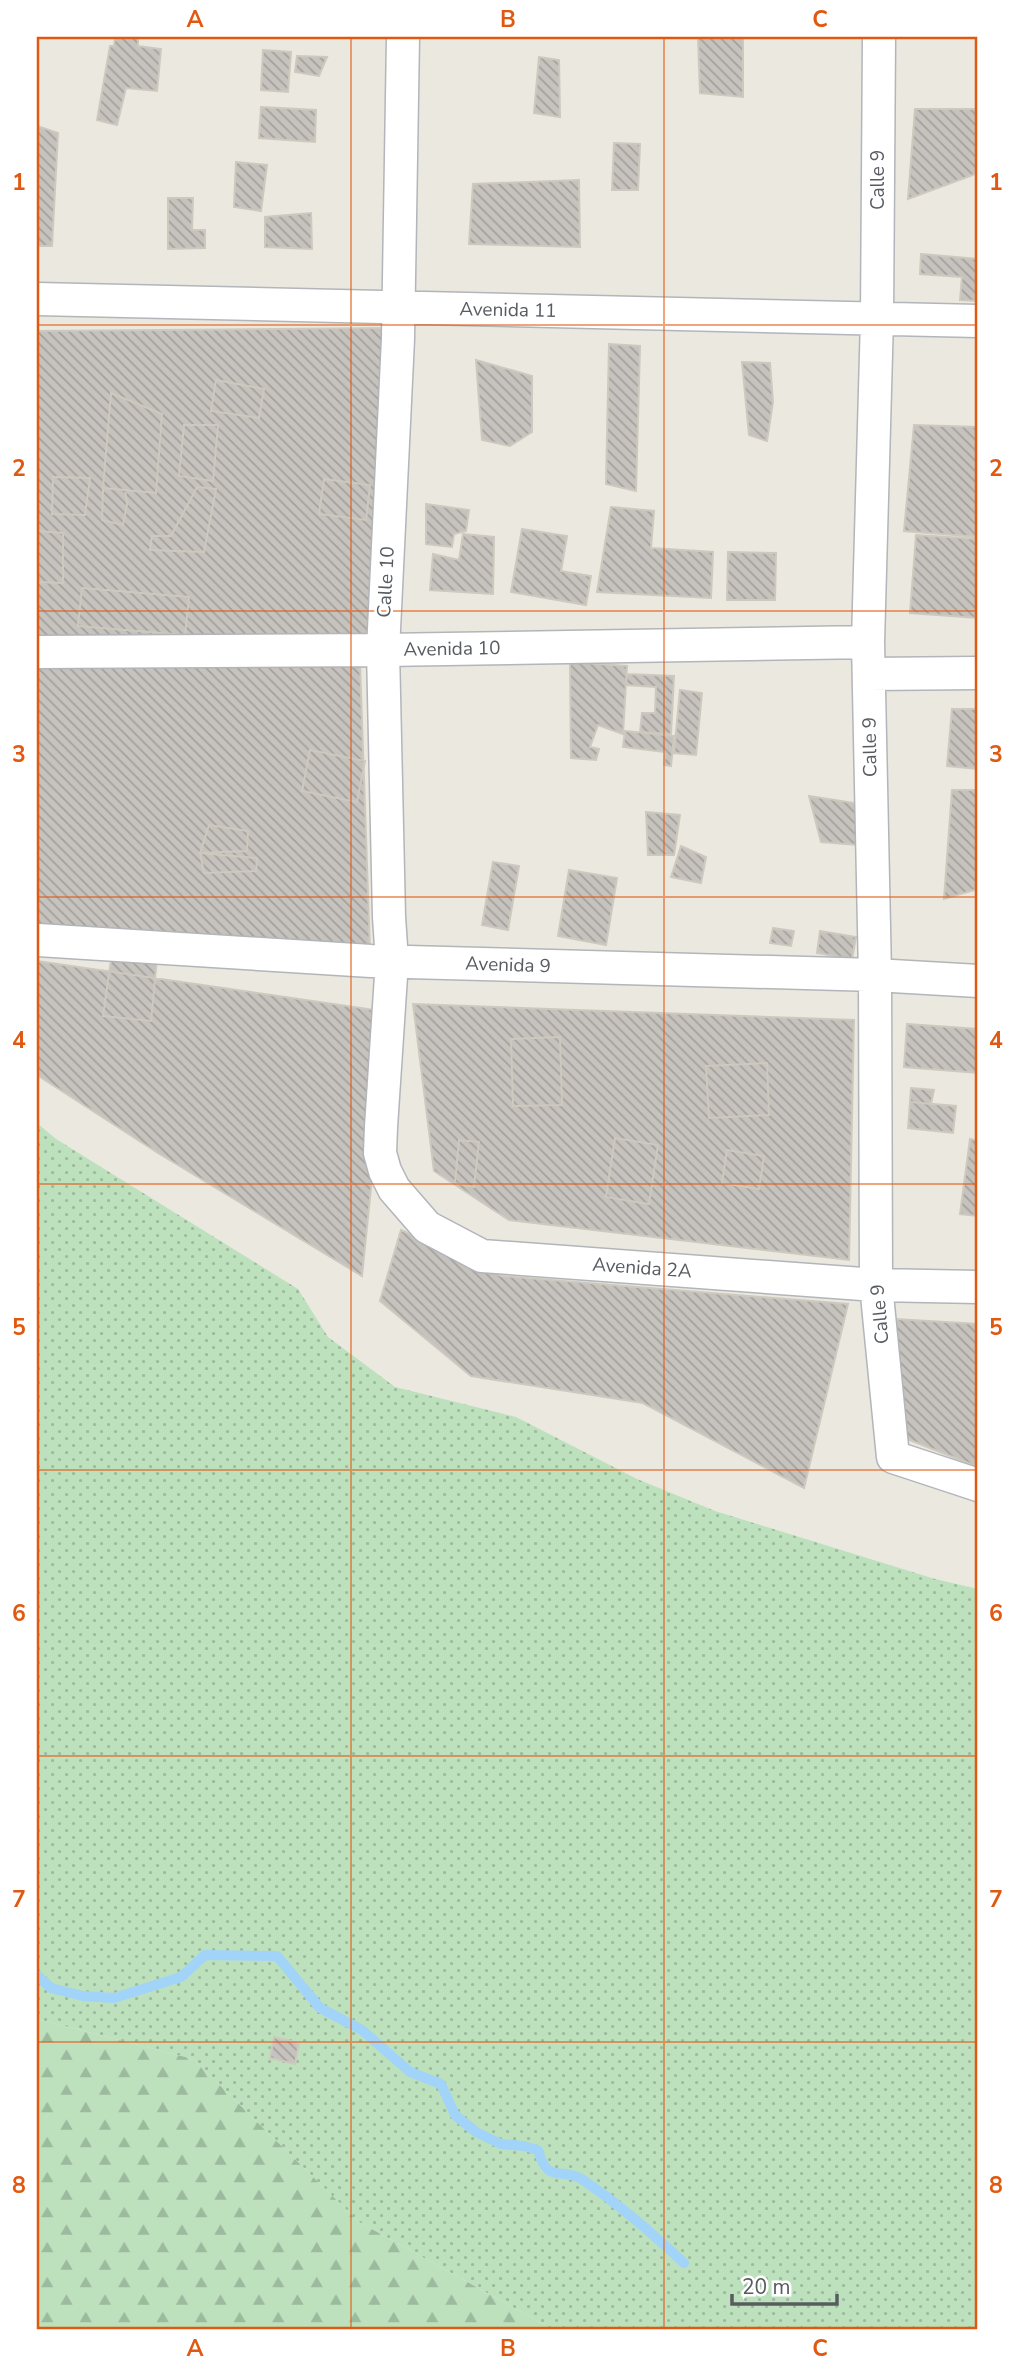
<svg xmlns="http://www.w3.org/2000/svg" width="1015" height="2367" viewBox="0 0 1015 2367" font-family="'Nunito Sans',sans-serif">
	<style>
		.grass { fill: url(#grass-dots) }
		.forest { fill: url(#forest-firs) }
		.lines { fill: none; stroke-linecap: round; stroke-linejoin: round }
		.stream { stroke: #a2d3f8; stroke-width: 10 }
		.building { fill: url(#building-back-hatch); stroke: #cec9be; stroke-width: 2 }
		.minor-casing { stroke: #b2b5ba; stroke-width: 35 }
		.minor { stroke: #fff; stroke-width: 32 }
		.grid { fill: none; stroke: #e15910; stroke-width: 2; stroke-opacity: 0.55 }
		.labels { text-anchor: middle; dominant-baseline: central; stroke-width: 5; stroke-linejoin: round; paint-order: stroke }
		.street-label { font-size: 19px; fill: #585c60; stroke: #fff }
		.neatline { fill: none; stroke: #e15910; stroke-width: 2.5 }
		.grid-label { font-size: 23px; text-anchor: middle; font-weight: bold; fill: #e15910 }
	</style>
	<defs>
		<pattern id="grass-dots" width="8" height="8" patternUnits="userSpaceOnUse" patternTransform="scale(1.75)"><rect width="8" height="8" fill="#bde1bd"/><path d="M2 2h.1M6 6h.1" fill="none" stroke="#9cba9d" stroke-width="1.8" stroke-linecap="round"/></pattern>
		<pattern id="forest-firs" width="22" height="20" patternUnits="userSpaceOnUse" patternTransform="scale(1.75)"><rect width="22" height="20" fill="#bde1bd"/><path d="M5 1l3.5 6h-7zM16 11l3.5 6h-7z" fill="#9cba9d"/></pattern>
		<pattern id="building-back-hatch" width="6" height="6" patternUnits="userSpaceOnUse" patternTransform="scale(1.75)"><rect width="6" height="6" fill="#c6c2bd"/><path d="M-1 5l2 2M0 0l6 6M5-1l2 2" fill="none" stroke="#a4a19d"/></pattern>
	</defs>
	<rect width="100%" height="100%" fill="#eae8df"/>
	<path class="grass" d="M37 1123 56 1139 298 1289 328 1337 395 1387 516 1417 637 1479 715 1511 935 1579 978 1589V2330H554L359 2222 193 2059 37 2019Z"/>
	<path class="forest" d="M37 2019 193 2059 359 2222 554 2330H37Z"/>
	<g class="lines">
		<path class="stream" d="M37 1975 51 1988 83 1996 114 1998 181 1977 205 1955 277 1956 320 2008 362 2030 410 2072 441 2084 455 2115 476 2132 501 2144 524 2146 538 2150C548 2186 562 2166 583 2180 619 2204 652 2233 684 2263"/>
	</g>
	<path class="building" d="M115 37 138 38V46L161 49 157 91 126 88 117 125 97 120 110 46H114Z
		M698 37H743V97L700 93Z
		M263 50 291 52 288 92 261 90Z
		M297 56 327 57 319 76 295 72Z
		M539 57 559 60 560 117 534 113Z
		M261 107 316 110 315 142 259 138Z
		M915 109H978V173L908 199Z
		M37 126 58 133 52 246H37Z
		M614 143 640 144 638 190H612Z
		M236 162 267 165 261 211 234 207Z
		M579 180 580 247 469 244 473 184Z
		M168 198H193L192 230H205V248L168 249Z
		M311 213 312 249 265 247V217Z
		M921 254 978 259V301L960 300 962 277 920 274Z
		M391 328 377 643 37 639V331Z
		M609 344 640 346 636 491 606 484Z
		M476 360 532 376V432L510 446 482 440Z
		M742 362 770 363 773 402 767 441 749 435Z
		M216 380 264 389 259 418 211 411Z
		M111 393 162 414 156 493 103 488Z
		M184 425H218L213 481 179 476Z
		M914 425 978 427V537L904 531Z
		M53 477 90 478 85 515 52 514Z
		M324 479 370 485 366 520 319 514Z
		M197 487 216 489 204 552 150 550 152 536H171Z
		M103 488 125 490 127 504 123 525 102 520Z
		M426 504 469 510 466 531 454 534 452 547 426 544Z
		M611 507 654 511 651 548 713 552 711 598 597 592Z
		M522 529 567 536 561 571 591 576 586 605 511 592Z
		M37 531 63 533V583L37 582Z
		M463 534 494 537 493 594 430 590 433 554 459 560Z
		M916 535 978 539V618L910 613Z
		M728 552 776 553 775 600H727Z
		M82 588 189 597 185 635 78 626Z
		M570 662 627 666 623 734 598 725 590 747 599 749 596 760 571 758Z
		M360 663 370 951 37 931V667Z
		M627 674 674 676 671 734 640 732 642 713H655L656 687 626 685Z
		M680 690 702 693 696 755 674 753Z
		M952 709H978V769L947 766Z
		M625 731 674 736 671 766 664 765 665 752 623 747Z
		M310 750 365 761 357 802 302 791Z
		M952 790H978V889L944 899Z
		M809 796 861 804 858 845 821 842Z
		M646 812 680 815 674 855H648Z
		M209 825 248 831 247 851 200 853Z
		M681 846 706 857 701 883 671 877Z
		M200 853 257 858 256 871 204 873Z
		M493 862 519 866 508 930 482 925Z
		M569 870 617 878 606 945 558 936Z
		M773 928 794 931 791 946 770 943Z
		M820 931 856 937 852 959 817 953Z
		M112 953 157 958 151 1021 103 1016Z
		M37 961 389 1012 362 1276 158 1153 37 1075Z
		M413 1004 854 1020 849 1260 509 1220 434 1171Z
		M907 1024 978 1029V1073L904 1067Z
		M560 1037 562 1105 513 1106 511 1039Z
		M767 1063 769 1115 709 1118 706 1066Z
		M911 1088 934 1090 931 1104 910 1102Z
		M910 1102 956 1106 953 1133 908 1128Z
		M615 1138 658 1145 649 1204 606 1197Z
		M970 1139 978 1141V1216L960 1214Z
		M459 1140 479 1142 474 1187 455 1183Z
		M727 1150 764 1156 759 1189 722 1183Z
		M401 1230 501 1276 848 1304 804 1488 643 1403 471 1376 380 1301Z
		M895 1319 978 1324V1467L897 1435Z
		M274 2037 299 2043 295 2064 270 2058Z"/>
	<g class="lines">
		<g class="minor-casing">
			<path id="minor" d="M403 37 398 339 383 650 389 917 392 961 381 1127 380 1153 385 1171 394 1189 427 1227 482 1256 876 1285 978 1287
				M879 37 877 318 868 642 875 975 876 1285 893 1457 978 1485
				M37 299 978 321
				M37 652 383 650 868 642
				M869 674 978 673
				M38 940 371 961 875 975 978 981"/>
		</g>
		<use href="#minor" class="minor"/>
	</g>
	<path class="grid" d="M351 37V2330M664 37V2330M37 325H978M37 611H978M37 897H978M37 1184H978M37 1470H978M37 1756H978M37 2042H978"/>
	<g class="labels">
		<g class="street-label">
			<text transform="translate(878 180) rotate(-90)">Calle 9</text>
			<text transform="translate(508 310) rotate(1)">Avenida 11</text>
			<text transform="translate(386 582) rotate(-87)">Calle 10</text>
			<text transform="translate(452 649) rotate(-1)">Avenida 10</text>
			<text transform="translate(870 747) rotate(-91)">Calle 9</text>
			<text transform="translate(508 965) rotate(2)">Avenida 9</text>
			<text transform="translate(642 1268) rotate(4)">Avenida 2A</text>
			<text transform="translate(880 1314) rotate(-95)">Calle 9</text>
		</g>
	</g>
	<rect width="1015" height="2367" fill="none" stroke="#ffffff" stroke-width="77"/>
	<path d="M732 2294v10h105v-10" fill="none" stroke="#585c60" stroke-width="3.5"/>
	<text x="742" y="2294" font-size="21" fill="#585c60" stroke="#ffffff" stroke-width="5" paint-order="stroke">20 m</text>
	<rect x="38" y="38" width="938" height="2290" class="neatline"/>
	<g class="grid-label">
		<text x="195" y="27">A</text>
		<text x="508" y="27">B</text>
		<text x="820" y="27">C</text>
		<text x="19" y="190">1</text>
		<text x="996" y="190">1</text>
		<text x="19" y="476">2</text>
		<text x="996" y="476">2</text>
		<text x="19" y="762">3</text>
		<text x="996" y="762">3</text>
		<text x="19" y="1048">4</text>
		<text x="996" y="1048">4</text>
		<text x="19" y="1335">5</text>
		<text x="996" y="1335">5</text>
		<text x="19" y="1621">6</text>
		<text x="996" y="1621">6</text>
		<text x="19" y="1907">7</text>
		<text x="996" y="1907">7</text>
		<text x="19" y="2193">8</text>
		<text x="996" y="2193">8</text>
		<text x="195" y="2356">A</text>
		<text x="508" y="2356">B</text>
		<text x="820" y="2356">C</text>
	</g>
</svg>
